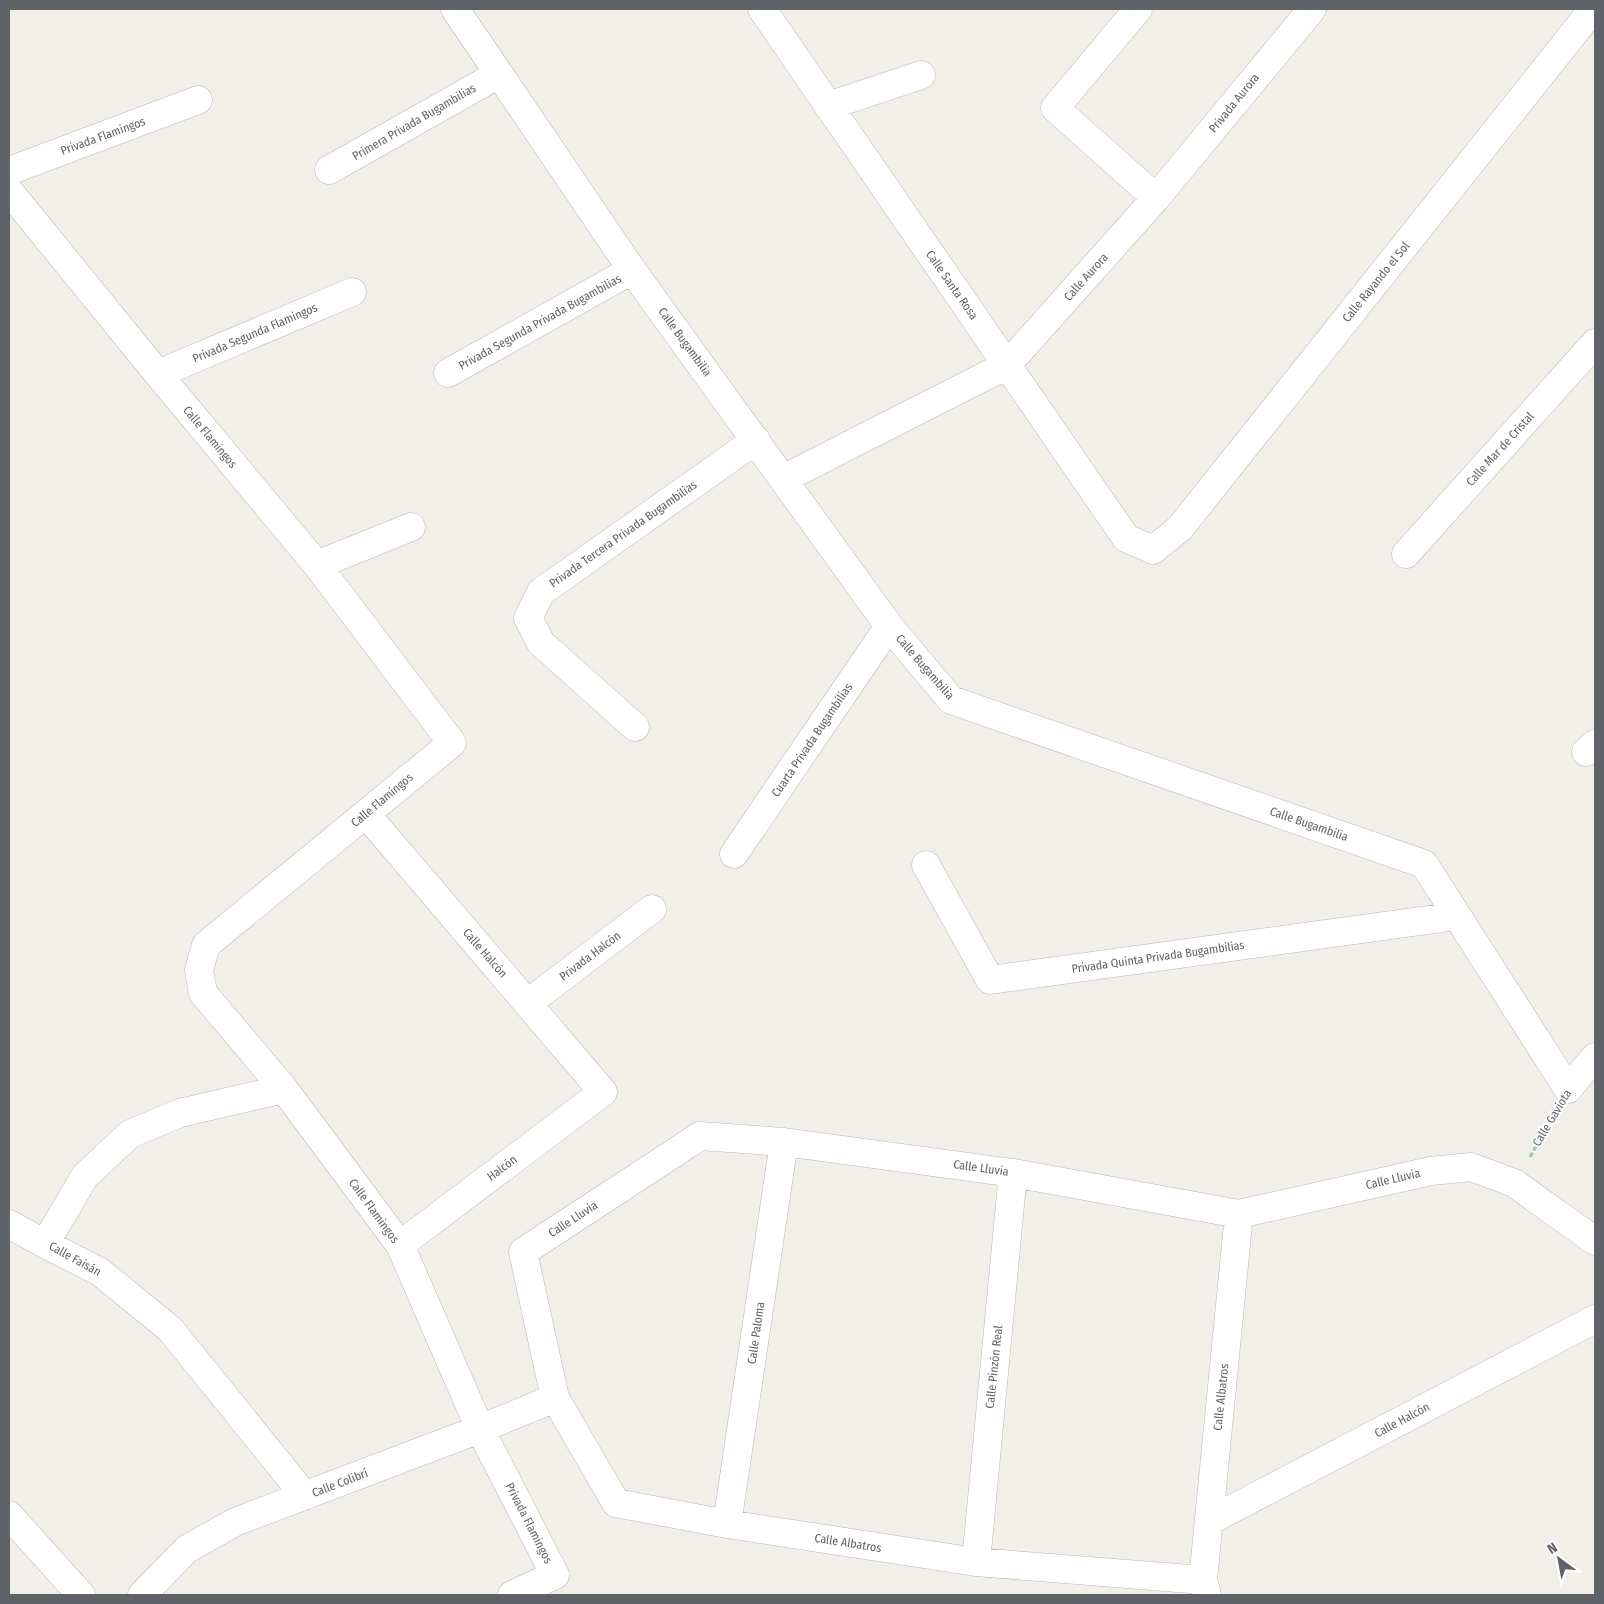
<svg xmlns="http://www.w3.org/2000/svg" width="1604" height="1604" viewBox="0 0 1604 1604" font-family="'Fira Sans Condensed',sans-serif">
	<style>
		.lines { fill: none; stroke-linecap: round; stroke-linejoin: round }
		.street-casing { stroke: #b5b8bc; stroke-width: 29 }
		.path { stroke: #9cc7a9; stroke-width: 3; stroke-dasharray: 5 2.5; stroke-linecap: butt }
		.street { stroke: #fff; stroke-width: 28 }
		.labels { text-anchor: middle; dominant-baseline: central; stroke-width: 4; stroke-linejoin: round; paint-order: stroke }
		.street-label { font-size: 12px; fill: #5f6368; stroke: #fff }
	</style>
	<rect width="100%" height="100%" fill="#f1efe8"/>
	<g class="lines">
		<g class="street-casing">
			<path id="street" d="M455 9 632 270 889 626 951 700 1424 864 1568 1089 1595 1057
				M762 9 1126 538 1153 550 1180 528 1593 9
				M1138 9 1055 108 1156 198
				M828 106 921 75
				M329 170 499 74
				M9 171 198 100
				M9 191 158 374 317 565 452 743 206 945 199 970 203 993 284 1089 400 1245 480 1429 555 1575 512 1595
				M448 373 632 270
				M158 374 352 292
				M783 479 1007 365 1156 198 1312 9
				M1406 554 1595 343
				M317 565 411 527
				M635 727 541 643 528 618 541 592 756 440
				M1586 752 1595 744
				M366 814 603 1092 400 1245
				M734 854 889 626
				M926 865 990 980 1457 916
				M528 1003 652 909
				M9 1224 45 1244 100 1272 170 1329 305 1496
				M45 1244 85 1176 130 1134 180 1113 284 1089
				M9 1515 81 1595
				M1209 1521 1595 1319
				M727 1524 784 1142
				M976 1562 1013 1173
				M1203 1580 976 1562 727 1524 616 1503 555 1398 523 1252 700 1136 784 1142 1013 1173 1239 1214 1431 1171 1471 1167 1514 1183 1595 1241
				M142 1595 187 1549 235 1522 480 1429 555 1398
				M1207 1595 1203 1580 1239 1214"/>
		</g>
		<path class="path" d="M1530 1157 1554 1114"/>
		<use href="#street" class="street"/>
	</g>
	<g class="labels">
		<g class="street-label">
			<text transform="translate(1234 103) rotate(-51)">Privada Aurora</text>
			<text transform="translate(414 122) rotate(-30)">Primera Privada Bugambilias</text>
			<text transform="translate(103 136) rotate(-20)">Privada Flamingos</text>
			<text transform="translate(1086 277) rotate(-48)">Calle Aurora</text>
			<text transform="translate(1376 282) rotate(-51)">Calle Rayando el Sol</text>
			<text transform="translate(952 285) rotate(55)">Calle Santa Rosa</text>
			<text transform="translate(540 322) rotate(-29)">Privada Segunda Privada Bugambilias</text>
			<text transform="translate(255 333) rotate(-23)">Privada Segunda Flamingos</text>
			<text transform="translate(685 342) rotate(54)">Calle Bugambilia</text>
			<text transform="translate(210 437) rotate(50)">Calle Flamingos</text>
			<text transform="translate(1500 449) rotate(-48)">Calle Mar de Cristal</text>
			<text transform="translate(623 534) rotate(-35)">Privada Tercera Privada Bugambilias</text>
			<text transform="translate(925 667) rotate(49)">Calle Bugambilia</text>
			<text transform="translate(812 740) rotate(-56)">Cuarta Privada Bugambilias</text>
			<text transform="translate(382 800) rotate(-40)">Calle Flamingos</text>
			<text transform="translate(1309 824) rotate(19)">Calle Bugambilia</text>
			<text transform="translate(485 953) rotate(49)">Calle Halcón</text>
			<text transform="translate(590 956) rotate(-37)">Privada Halcón</text>
			<text transform="translate(1158 957) rotate(-8)">Privada Quinta Privada Bugambilias</text>
			<text transform="translate(1552 1118) rotate(-59)">Calle Gaviota</text>
			<text transform="translate(502 1168) rotate(-37)">Halcón</text>
			<text transform="translate(981 1168) rotate(8)">Calle Lluvia</text>
			<text transform="translate(1393 1179) rotate(-13)">Calle Lluvia</text>
			<text transform="translate(374 1211) rotate(54)">Calle Flamingos</text>
			<text transform="translate(573 1219) rotate(-33)">Calle Lluvia</text>
			<text transform="translate(75 1259) rotate(29)">Calle Faisán</text>
			<text transform="translate(756 1333) rotate(-82)">Calle Paloma</text>
			<text transform="translate(994 1367) rotate(-84)">Calle Pinzón Real</text>
			<text transform="translate(1221 1397) rotate(-84)">Calle Albatros</text>
			<text transform="translate(1402 1420) rotate(-28)">Calle Halcón</text>
			<text transform="translate(340 1483) rotate(-21)">Calle Colibrí</text>
			<text transform="translate(529 1523) rotate(63)">Privada Flamingos</text>
			<text transform="translate(848 1543) rotate(9)">Calle Albatros</text>
		</g>
	</g>
	<rect width="1604" height="1604" fill="none" stroke="#5f6368" stroke-width="20"/>
	<g transform="translate(1559 1559) rotate(328)" stroke="#ffffff" stroke-width="4" paint-order="stroke">
	<path d="M0-4L9 19L0 12L-9 19Z" fill="#5f6368"/>
	<text y="-8" font-size="14" font-weight="bold" text-anchor="middle" fill="#5f6368">N</text>
	</g>
</svg>
